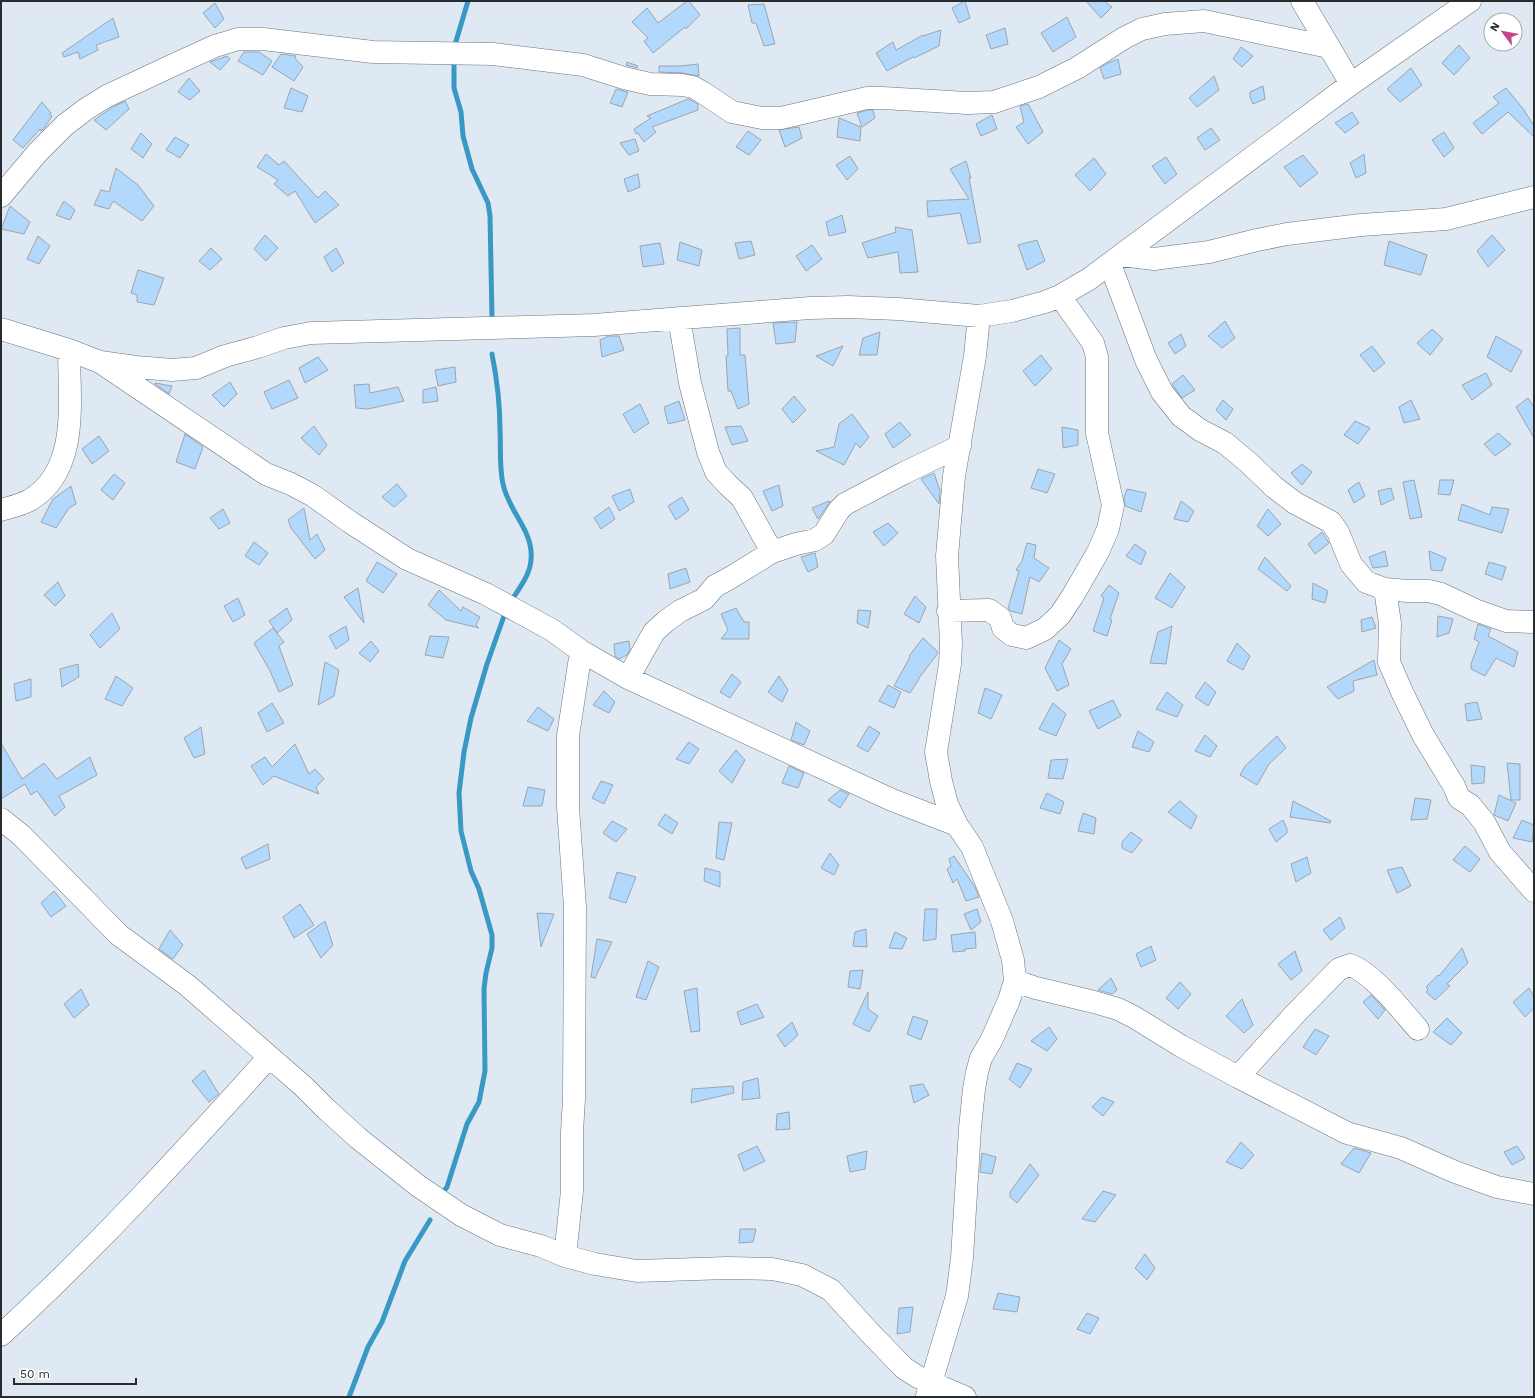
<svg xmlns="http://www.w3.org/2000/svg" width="1535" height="1398" viewBox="0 0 1535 1398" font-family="'Work Sans',sans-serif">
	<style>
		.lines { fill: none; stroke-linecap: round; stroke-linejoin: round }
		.stream { stroke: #3a99c4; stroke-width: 5 }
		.building { fill: #b2d8fc; stroke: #9ca5ae }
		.minor-casing { stroke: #6b747c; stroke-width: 23 }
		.minor { stroke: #fff; stroke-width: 22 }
	</style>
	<rect width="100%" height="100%" fill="#dfe9f3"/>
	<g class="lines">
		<path class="stream" d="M454 48 468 1
			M454 58V88L461 112 463 136 472 169 488 203 490 216 492 318
			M492 354C497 379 500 404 500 430 501 448 499 466 503 484 508 509 529 527 531 551 533 570 523 583 513 598
			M441 1195 447 1187 467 1124 479 1102 485 1071 484 989 486 973 492 948V935L479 889 471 871 461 831 459 793 464 752 471 718 487 664 504 616
			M349 1397 368 1347 382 1322 405 1261 430 1220"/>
	</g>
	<path class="building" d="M687 1H689L700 15 686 29 685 27 653 53 644 41 648 38 632 22 647 8 658 23Z
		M965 1 970 18 959 23 952 8Z
		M1086 1H1104L1112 7 1101 18Z
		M215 3 224 19 215 28 203 13Z
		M764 4 775 44 764 46 756 23H752L748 5Z
		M1067 17 1076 37 1053 52 1041 33Z
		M113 18 119 37 96 45 98 50 80 59 78 52 64 57 62 53Z
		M1005 28 1008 44 991 49 986 35Z
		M941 30 939 46 914 58 913 57 887 71 876 53 893 42 896 50 923 35V36Z
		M1459 45 1470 58 1454 75 1442 63Z
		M1241 47 1253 56 1242 67 1233 59Z
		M244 52H259L272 61 263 75 238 61Z
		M281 54 296 56 295 58 303 67 294 81 272 67Z
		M227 56 230 59 220 70 210 62Z
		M1118 59 1121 74 1104 79 1100 68 1108 63Z
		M627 62 638 66 637 68 626 65Z
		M698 64 699 76 682 73 659 72V66H680Z
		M1411 68 1422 85 1400 102 1387 89Z
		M1214 76 1219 90 1197 107 1189 98Z
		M189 78 200 91 190 100 178 92Z
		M1263 86 1265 99 1253 104 1250 97V92Z
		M291 88 308 96 302 112 284 108Z
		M1506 88 1524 110 1534 126V137L1508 112 1482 134 1473 123 1499 103 1493 97Z
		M616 89 628 92 622 107 610 103Z
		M688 99 698 104V110L652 127 656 132 644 142 638 133 636 134 634 129 651 118 647 116Z
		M125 101 129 109 106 130 94 120 113 107Z
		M42 102 51 113 50 115 52 116 45 127 41 131 40 129 23 148 13 140Z
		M1028 104 1043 132 1028 144 1016 127 1024 122 1020 106Z
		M868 110H873L875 118 862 127 857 113Z
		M1352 112 1359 123 1345 133 1335 123Z
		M992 115 997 129 981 136 976 124Z
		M839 118 861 127 860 141 837 137Z
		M799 127 802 138 785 147 779 130Z
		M1211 128 1220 140 1205 150 1197 138Z
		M748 131 761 140 749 155 736 147Z
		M1444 132 1454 148 1444 157 1432 140Z
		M141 133 152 144 143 158 131 149Z
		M175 137 189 145 180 158 166 150Z
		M635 139 639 151 629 155 620 143Z
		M266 154 279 165 284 161 318 198 325 191 339 205 315 223 295 191 288 196 274 184 278 180 257 167Z
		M1364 154 1366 173 1356 178 1350 163Z
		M1303 155 1318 173 1300 187 1284 167Z
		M850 156 858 169 847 180 836 165Z
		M1166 157 1177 174 1165 184 1152 166Z
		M1094 158 1106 174 1090 191 1075 175Z
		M966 161 971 178H969L981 242 968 244 960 213 928 217 927 201 969 199 950 169Z
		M116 168 138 185 154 206 142 221 113 201 109 209 94 205 101 190 109 192Z
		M638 174 640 187 628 192 624 179Z
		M64 201 75 210 70 220 56 215Z
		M10 206 30 222 24 234 1 229Z
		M842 215 846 232 829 236 826 222Z
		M895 227 912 230 918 272 900 273 898 252 868 258 862 243 896 232Z
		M265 235 278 248 266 261 254 249Z
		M1492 235 1505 250 1488 267 1477 251Z
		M38 236 50 246 39 264 27 259Z
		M1037 240 1045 261 1027 270 1018 245Z
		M751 241 755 255 739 259 735 243Z
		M1389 241 1427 255 1421 275 1384 265Z
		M680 242 702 250 699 266 677 260Z
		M660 243 664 264 643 267 640 246Z
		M812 245 822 259 806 271 796 256Z
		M211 248 222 259 210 270 199 261Z
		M336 248 344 263 332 272 324 257Z
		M138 270 164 278 154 305 137 302V295L131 293Z
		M1225 321 1235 338 1222 348 1208 336Z
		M797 322 795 342 776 344 773 323Z
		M740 328V355H745L749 404 738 409 731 391H728L726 356 728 355 727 329Z
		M1432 329 1443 339 1430 355 1417 343Z
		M880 332 877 355H859L863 338Z
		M1181 334 1186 346 1175 354 1168 343Z
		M609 336H619L624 350 602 357 600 340Z
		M1496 336 1522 351 1511 372 1487 357Z
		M843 346 833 366 816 356Z
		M1372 346 1385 363 1374 372 1360 355Z
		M1041 355 1052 369 1035 386 1023 371Z
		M318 357 328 370 305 383 299 368Z
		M455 367 456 382 438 386 435 370Z
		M1486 373 1492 385 1472 400 1462 385Z
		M1183 375 1195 390 1182 398 1172 384Z
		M289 380 298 398 272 409 264 392Z
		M230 382 237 394 224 407 212 395Z
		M155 383 172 386 169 394 155 384Z
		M369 384 370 393 398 387 404 401 368 409 356 408 354 385Z
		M436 387 438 401 423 403V390Z
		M794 396 806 410 793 423 782 409Z
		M1528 398 1534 407V438L1516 407Z
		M1223 400 1233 409 1226 420 1216 410Z
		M1411 400 1420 419 1404 423 1399 407Z
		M679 401 685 420 668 424 664 407Z
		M640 404 649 423 634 433 623 414Z
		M852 414 869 437 860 448 856 443 844 465 816 451 834 447 839 424Z
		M1355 421 1370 428 1358 444 1344 435Z
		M900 422 911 435 893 448 885 434Z
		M314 426 327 445 319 455 301 438Z
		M741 426 748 441 732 445 725 427Z
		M1062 427 1078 430V445L1063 448Z
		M1498 433 1511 444 1495 456 1484 444Z
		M185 434 203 447 195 469 176 462Z
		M99 436 109 451 92 464 82 449Z
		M1302 464 1312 472 1302 485 1291 473Z
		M1038 469 1055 474 1047 493 1031 488Z
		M934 473 940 491 939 504 921 479Z
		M114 474 125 483 113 500 101 490Z
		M1414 480 1422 517 1410 519 1403 482Z
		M1440 480H1454L1450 495 1438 494Z
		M1359 482 1365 496 1354 503 1348 490Z
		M397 484 407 496 394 507 382 497Z
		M779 485 783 506 772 511 763 491Z
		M71 486 76 504 69 508 56 528 41 522 53 499Z
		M1391 488 1394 499 1381 505 1378 491Z
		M630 489 634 502 619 511 612 496Z
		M1127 489 1146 493 1141 512 1125 506 1124 498Z
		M682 497 689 510 676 520 668 506Z
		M829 501 830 502 818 519 812 508Z
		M1181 501 1194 511 1188 522 1174 519Z
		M1462 504 1490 515 1492 507 1509 509 1502 533 1458 520Z
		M609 507 615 519 601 529 594 518Z
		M304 508 310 540 317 534 325 550 315 559 291 528 288 520Z
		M223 509 230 523 219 529 210 518Z
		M1268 509 1281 524 1268 536 1257 526Z
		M888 523 898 533 884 546 873 532Z
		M1322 532 1329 543 1315 554 1308 544Z
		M254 542 268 553 259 565 245 556Z
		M1027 543 1036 545 1034 558 1049 568 1039 582 1030 577 1022 614 1010 611 1008 608 1019 571 1016 570 1022 561Z
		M1135 544 1146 552 1141 565 1126 556Z
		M1385 551 1388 566 1373 568 1369 557Z
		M1429 551 1446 558 1442 571 1431 570Z
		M815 553 818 567 808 572 801 557Z
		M1265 557 1291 586 1287 591 1258 569Z
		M377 562 397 574 383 593 366 581Z
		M1489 562 1506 567 1502 580 1485 574Z
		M686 568 690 582 670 589 668 574Z
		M1170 573 1185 587 1172 608 1155 598Z
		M58 582 65 596 55 606 44 595Z
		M1313 583 1328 591 1325 603 1312 599Z
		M1109 585 1119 593 1110 619 1112 620 1107 636 1093 631 1104 598 1101 596Z
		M358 588 364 623 344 597Z
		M439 590 461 611 463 607 480 617 476 625 479 628 446 620 428 605Z
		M915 596 926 607 919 623 904 614Z
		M238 598 245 615 233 622 224 606Z
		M287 608 292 620 277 633 269 621Z
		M736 608 744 622H749V639H721L728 630 721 614Z
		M858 610 871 611 868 628 857 623Z
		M112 613 120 629 100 648 90 635Z
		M1438 616 1453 619 1449 633 1437 637Z
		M1372 617 1376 628 1362 632 1361 620Z
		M1478 624 1491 629 1488 636 1518 652 1514 667 1496 658 1485 676 1471 669V664L1479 642 1474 639Z
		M346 626 349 640 336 649 329 636Z
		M1172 626 1166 664 1150 663 1158 632Z
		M273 628 284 642 279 646 293 685 279 692 270 671 254 643Z
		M430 636 449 637 443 658 425 655Z
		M923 638 938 652V653L919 678V679L910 693 894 686 910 657 909 656Z
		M1059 640 1071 649 1062 664 1069 685 1057 691 1045 668Z
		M371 641 379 651 370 662 359 653Z
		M629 641 630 650 627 655 619 659 615 656 614 644Z
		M1237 643 1250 656 1243 670 1227 661Z
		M1374 660 1377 675 1353 681 1354 691 1338 699 1327 687Z
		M325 662 339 670 334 696 318 705Z
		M78 664 79 677 62 687 60 669Z
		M732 674 741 682 730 698 720 692Z
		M116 676 133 688 122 706 105 699Z
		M779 676 788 690 782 702 768 692Z
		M31 679V697L16 701 14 684Z
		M1205 682 1216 692 1208 706 1195 697Z
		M888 685 901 692 894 708 879 701Z
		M985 688 1002 695 991 719 978 713Z
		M604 691 615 702 609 713 593 705Z
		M1167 692 1183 705 1177 717 1156 709Z
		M1113 700 1121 716 1098 729 1089 711Z
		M1477 702 1482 719 1467 721 1465 704Z
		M272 703 284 723 267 732 258 713Z
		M1053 703 1066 714 1056 736 1039 729Z
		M538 707 554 719 548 731 527 721Z
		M796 722 810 731 804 745 791 740Z
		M869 726 880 733 868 752 857 746Z
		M201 727 205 754 194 758 184 738Z
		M1138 731 1154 742 1149 752 1132 747Z
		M1205 735 1217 746 1210 757 1195 751Z
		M1277 736 1286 748 1269 764 1257 785 1240 775 1245 766Z
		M689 742 699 749 689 764 676 759Z
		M1 743 22 779 44 763 57 779 90 757 97 775 59 796 65 807 55 816 37 791 31 795 25 784 1 799Z
		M295 744 309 774 315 769 324 779 316 787 319 794 274 776 263 785 251 766 265 757 272 767Z
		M736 750 745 760 732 783 719 771Z
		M1068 759 1063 779 1048 778 1051 760Z
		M1507 763 1520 764V800H1511Z
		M1471 765 1485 767 1484 783 1472 784Z
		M789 766 804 773 798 788 782 783Z
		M601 781 613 785 604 804 592 798Z
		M528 787 545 790 542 806H523Z
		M840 790 849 794 840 808 828 800Z
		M1047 793 1064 802 1060 814 1040 808Z
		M1499 795 1516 803 1508 821 1494 815Z
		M1415 798 1431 800 1427 819 1411 820Z
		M1180 801 1197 816 1191 829 1168 812Z
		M1293 801 1331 821 1330 823 1290 817Z
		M1083 813 1096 818 1094 834 1078 831Z
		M665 814 678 823 672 834 658 825Z
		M1283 820 1287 829V833L1276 842 1269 829Z
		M1522 820 1534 825 1532 842 1513 838Z
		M612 821 627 829 616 842 603 833Z
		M719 822 732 823 724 860 716 858Z
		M1131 832 1142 840 1132 853 1122 848V842Z
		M268 844 270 859 246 869 241 858Z
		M1465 846 1480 859 1470 872 1453 860Z
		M830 853 839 865 834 875 821 868Z
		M954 856 975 887 979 897 966 901 957 879 953 883 947 869 951 866 949 859Z
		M1307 857 1311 873 1296 882 1291 864Z
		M1402 867 1411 886 1397 893 1387 870Z
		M705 868 720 872V887L704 881Z
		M617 872 636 877 626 903 609 898Z
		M54 891 66 906 51 917 41 903Z
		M300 904 314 925 294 938 283 917Z
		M925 909H937L936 939 923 941Z
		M977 909 981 922 971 930 964 914Z
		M537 913 554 914 541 947Z
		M1340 917 1345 928 1331 940 1323 930Z
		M325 921 333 945 321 958 307 934Z
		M866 929 867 947 853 946 855 932Z
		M170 930 183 945 173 959 159 949Z
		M895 932 907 938 902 949 889 948Z
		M975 932 976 948 965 949V951L953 952 951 935Z
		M597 939 612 942 595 978 591 977Z
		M1151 946 1156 960 1141 967 1136 954Z
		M1462 948 1468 963 1447 984 1450 986 1435 1000 1426 992 1428 990 1426 987 1438 975 1439 976Z
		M1295 951 1302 971 1291 980 1278 964Z
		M648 961 659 967 646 1000 636 997Z
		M863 970 860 989 848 987 850 971Z
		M1111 978 1117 990 1112 994 1098 990Z
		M1180 982 1191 994 1178 1009 1166 998Z
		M697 988 700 1031 691 1032 684 991Z
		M1529 988 1534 997V1008L1525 1017 1513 1002Z
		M81 989 89 1005 74 1018 64 1004Z
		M868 992V1009L878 1016 869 1032 853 1024Z
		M1371 995 1385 1010 1378 1019 1363 1002Z
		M1242 999 1253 1025 1244 1033 1226 1016Z
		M757 1004 764 1017 741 1025 737 1012Z
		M913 1016 928 1021 921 1040 907 1034Z
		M1447 1018 1462 1033 1451 1045 1433 1032Z
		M792 1022 798 1035 785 1047 777 1035Z
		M1049 1027 1057 1039 1047 1051 1031 1041Z
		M1315 1029 1329 1036 1316 1055 1303 1047Z
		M1017 1063 1032 1069 1020 1088 1009 1079Z
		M204 1070 219 1094 209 1102 192 1081Z
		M758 1078 760 1098 742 1100 743 1082Z
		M923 1084 929 1095 914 1103 910 1086Z
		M733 1086 734 1093 691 1103 692 1089Z
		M1102 1097 1114 1102 1103 1116 1092 1107Z
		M789 1112 790 1129 776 1130 777 1114Z
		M1241 1142 1254 1155 1242 1169 1226 1162Z
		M757 1146 765 1161 744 1171 738 1155Z
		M1517 1146 1525 1158 1512 1165 1504 1152Z
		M1354 1148 1371 1153 1359 1173 1341 1164Z
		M867 1151 865 1169 850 1172 847 1156Z
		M982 1153 996 1157 992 1174 980 1172Z
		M1030 1164 1039 1175 1017 1203 1010 1197V1192Z
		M1103 1191 1116 1195 1095 1222 1082 1219Z
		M740 1229H756L753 1242 739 1243Z
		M1145 1254 1155 1268 1147 1280 1135 1268Z
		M998 1293 1020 1297 1017 1312 993 1309Z
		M913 1307 910 1332 897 1334 899 1308Z
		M1087 1313 1099 1318 1090 1334 1077 1329Z"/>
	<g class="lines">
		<g class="minor-casing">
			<path id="minor" d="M1302 1 1351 84
				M1 196 38 152 65 125 86 109 107 96 182 61 215 46 238 39H263L373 52 493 54 583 65 624 78 650 84 682 85 693 87 702 92 732 112 762 118H781L867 98H883L967 103 994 102 1039 87 1077 68 1124 38 1142 29 1165 24 1204 21 1329 47
				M1121 255 1154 259 1209 252 1257 240 1287 234 1361 225 1446 219 1534 197
				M1110 264 1146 360 1162 392 1181 416 1200 430 1225 443 1249 463 1274 487 1295 503 1331 522 1338 532 1351 564 1366 582 1385 589 1408 591H1429L1441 594 1475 610 1506 621 1534 622
				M679 318 690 383 708 452 716 472 728 485 742 498 772 552
				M1 329 69 350 100 362 136 367 172 370 196 368 225 356 258 347 284 338 311 333 594 325 810 308 848 307 898 309 979 316 1012 311 1045 302 1060 296 1089 279 1351 84 1470 1
				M103 364 266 474 291 484 312 495 350 522 407 559 486 594 552 630 581 651 628 678 892 800 957 825
				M1 510C11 507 21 505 30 500 80 470 69 400 69 350
				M1385 589 1390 623 1389 662 1402 692 1423 735 1454 786 1459 798 1470 805 1484 822 1500 852 1534 891
				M948 611 989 610 1000 618 1003 628 1012 635 1026 638 1045 629 1060 615 1072 597 1098 552 1108 529 1113 505 1097 433V357L1093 343 1060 296
				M628 678 654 632 666 621 680 611 704 599 715 586 730 578 772 552 796 544 815 540 824 534 839 510 845 504 904 473 960 446
				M1 819 21 835 119 935 187 985 303 1086 326 1109 358 1138 417 1185 461 1215 500 1235 541 1246 565 1256 595 1264 637 1271 727 1268 772 1269 802 1275 831 1290 871 1334 904 1368 918 1377 965 1397
				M1015 981 1036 988 1094 1002 1118 1009 1134 1017 1181 1046 1238 1077 1347 1133 1401 1148 1455 1172 1497 1187 1534 1194
				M1238 1077 1295 1014 1339 969 1350 965C1373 973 1401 1010 1418 1029
				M565 1256 572 1191V1132L574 1099 575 907 568 807V736L581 651
				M1 1335C96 1248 183 1153 269 1057
				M927 1396 957 1296 962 1258 970 1128 974 1089 977 1072 981 1058 992 1039 1009 1000 1015 981 1013 960 1002 921 972 847 957 825 947 804 941 781 936 752 950 664 951 644 947 556 954 476 975 356 979 316"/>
		</g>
		<use href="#minor" class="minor"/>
	</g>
	<rect width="1535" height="1398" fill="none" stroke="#282c2f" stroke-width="4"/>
	<g transform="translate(1503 32) rotate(302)"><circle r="19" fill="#ffffff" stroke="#a9abac"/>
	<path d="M0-3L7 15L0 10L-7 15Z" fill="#c8458b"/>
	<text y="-6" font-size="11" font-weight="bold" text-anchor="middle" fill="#282c2f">N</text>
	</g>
	<path d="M14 1378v6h122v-6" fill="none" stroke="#282c2f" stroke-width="2"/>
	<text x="20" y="1378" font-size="12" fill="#282c2f" stroke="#ffffff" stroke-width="3" paint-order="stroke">50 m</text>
</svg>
